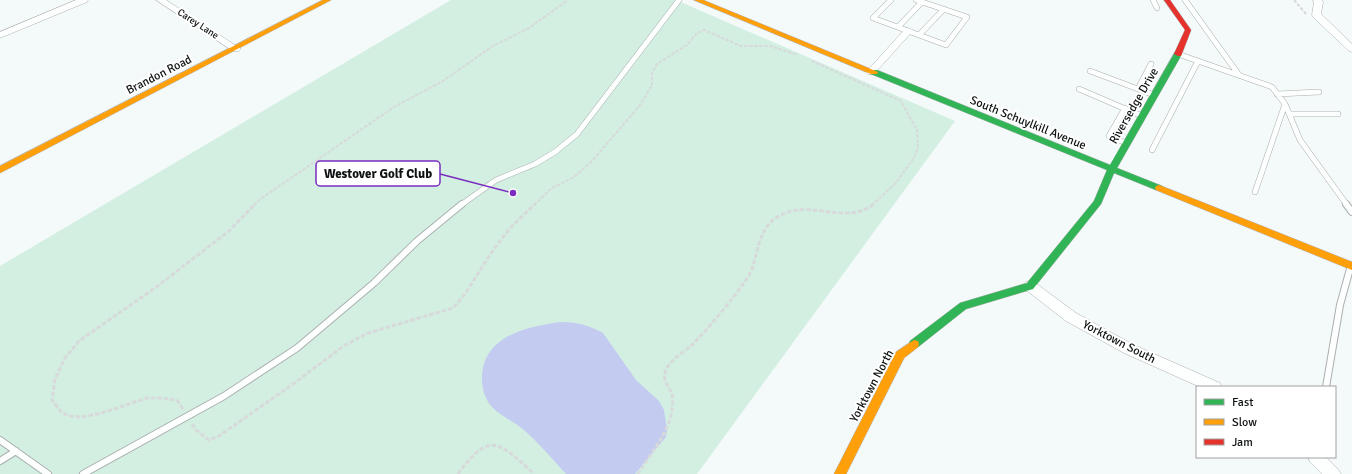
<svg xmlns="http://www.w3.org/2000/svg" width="1352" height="474" viewBox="0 0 1352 474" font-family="Signika,sans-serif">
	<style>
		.green { fill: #d2efe2 }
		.water { fill: #c3cbf0 }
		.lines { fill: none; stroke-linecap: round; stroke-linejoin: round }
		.lane-far1-casing { stroke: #acafb0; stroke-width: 6 }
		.lane-casing { stroke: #acafb0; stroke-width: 8 }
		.street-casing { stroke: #acafb0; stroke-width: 1 }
		.fast-casing { stroke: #acafb0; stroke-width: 1 }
		.slow-casing { stroke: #acafb0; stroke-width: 1 }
		.jam-casing { stroke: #acafb0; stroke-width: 1 }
		.path-far1 { stroke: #d7d9da; stroke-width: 2; stroke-dasharray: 3.5 1.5; stroke-linecap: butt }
		.path { stroke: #d7d9da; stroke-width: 3; stroke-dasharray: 4.5 2; stroke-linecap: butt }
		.lane-far1 { stroke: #fdfefe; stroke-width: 5 }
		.lane { stroke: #fdfefe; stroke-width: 6 }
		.street { fill: #fdfefe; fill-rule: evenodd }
		.fast { fill: #30b455; fill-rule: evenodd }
		.slow { fill: #ff9f0a; fill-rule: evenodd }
		.jam { fill: #e5322d; fill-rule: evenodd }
		.labels { text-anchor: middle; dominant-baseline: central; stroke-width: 4; stroke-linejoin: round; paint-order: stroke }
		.far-street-label { font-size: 10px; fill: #0f1213; stroke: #fff }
		.street-label { font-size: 12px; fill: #0f1213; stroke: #fff }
		.leader { fill: none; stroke: #7b2cbf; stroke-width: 1.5 }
		.callout-dot { fill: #7b2cbf; stroke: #fff; stroke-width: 1.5 }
		.callout { fill: #fff; stroke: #7b2cbf; stroke-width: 1.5 }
		.callout-label { font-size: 13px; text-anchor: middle; font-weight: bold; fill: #0f1213 }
	</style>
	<rect width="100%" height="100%" fill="#f4f9fa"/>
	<path class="green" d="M451 0H676L955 121 697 474H0V266Z"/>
	<path class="water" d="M560 322C576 322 589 325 603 333L636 380 659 401 664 410 667 430 666 437 635 474H566C553 460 539 443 524 430 514 422 501 416 492 407 485 399 482 389 482 379 482 336 526 327 560 322Z"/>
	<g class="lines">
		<g class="lane-far1-casing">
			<path id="lane-far1" d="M891 0 873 18 946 45 967 17 916 0
				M1153 0 1157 8
				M1185 0 1239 75
				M898 27 922 2
				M919 35 944 9
				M1178 54 1272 87 1285 104 1300 140 1347 205
				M1090 71 1154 95
				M1079 89 1142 116
				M1138 89 1151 64
				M1277 94 1319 92
				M1125 108 1109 136 1126 143
				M1290 114H1338
				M1152 150 1198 61
				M1255 192 1285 104
				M461 205 496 180 535 164 555 152 577 134 679 0"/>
		</g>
		<g class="lane-casing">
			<path id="lane" d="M1346 204 1352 212
				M1326 387 1340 305 1351 265
				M0 440 48 474
				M0 461 16 451
				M83 474 224 396 297 348 374 283 417 241 462 204"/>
		</g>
		<g class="street-casing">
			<path id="street" d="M76 0H88L87 2 0 38V32Z
				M156 0H166L241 49 239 51H233Z
				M1313 0H1322L1323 2 1321 14 1352 44V52L1349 51 1313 17 1312 15 1314 2Z
				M908 28 911 29 913 31 911 33 874 74H868L866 72 868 70 905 29Z
				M1030 281 1034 282 1076 313 1134 345 1220 383 1222 387H1200L1124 353 1066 321 1026 290 1024 286 1026 282Z
				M1308 457H1326L1338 469 1341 474H1322L1310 462Z"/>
		</g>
		<g class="fast-casing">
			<path id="fast" d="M1175 52H1178L1182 54 1117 168 1162 186 1163 188 1162 190H1156L1114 173 1101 204 1033 289 966 309 918 347 914 348 910 347 909 344 910 341 960 303 1027 283 1094 201 1107 170 871 74V70H877L1110 165Z"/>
		</g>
		<g class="slow-casing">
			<path id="slow" d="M323 0H331L0 173V166Z
				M694 0H703L878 72 877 74H871Z
				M1159 185 1352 262V270L1156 190 1155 188 1156 186Z
				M914 340 918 341 919 344 918 347 904 358 846 474H834L896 352Z"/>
		</g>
		<g class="jam-casing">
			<path id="jam" d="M1164 0H1170L1191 30 1181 56H1178L1174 54 1185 30Z"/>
		</g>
		<path class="path-far1" d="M1294 0 1306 14
			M812 61 901 101 917 130 918 147 915 156 896 183 872 205
			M254 205 259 200 394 107 443 81 493 46 529 28 568 0
			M534 205 552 188 574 177 592 161 641 104 652 85V73L657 64 687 45 697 33 704 30 741 46H770L798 55"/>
		<path class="path" d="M183 409 177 400 160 398H147L102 413 81 417 71 416 62 413 52 400 55 379 65 358 79 341 155 288 229 231 255 204
			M192 424 196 430 209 440 219 436 289 387 345 345 368 333 453 308 465 294 493 250 511 227 535 204
			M458 474C490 430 499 442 534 474
			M638 474C649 456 670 431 672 410 672 406 673 400 672 395 670 387 661 380 666 370 671 358 685 352 694 343 711 325 732 300 746 280 759 262 755 235 773 220 806 194 843 228 874 204"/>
		<use href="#lane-far1" class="lane-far1"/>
		<use href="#lane" class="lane"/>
		<use href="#street" class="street"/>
		<use href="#fast" class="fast"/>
		<use href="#slow" class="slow"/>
		<use href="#jam" class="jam"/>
	</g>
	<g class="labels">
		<g class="far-street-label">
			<text transform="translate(198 24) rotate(33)">Carey Lane</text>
		</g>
		<g class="street-label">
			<text transform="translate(159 75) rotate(-27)">Brandon Road</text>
			<text transform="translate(1134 106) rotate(-60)">Riversedge Drive</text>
			<text transform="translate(1028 123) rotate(22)">South Schuylkill Avenue</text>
			<text transform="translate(1119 342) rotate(27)">Yorktown South</text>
			<text transform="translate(872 386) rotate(-62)">Yorktown North</text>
		</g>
	</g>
	<path class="leader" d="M513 193L440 174"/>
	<circle class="callout-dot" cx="513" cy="193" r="4"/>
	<rect class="callout" x="316" y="161" width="124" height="25" rx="4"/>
	<g class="callout-label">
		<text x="378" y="178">Westover Golf Club</text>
	</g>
	<rect x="1196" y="386" width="140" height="72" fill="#ffffff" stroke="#9fa0a1"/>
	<rect x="1204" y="399" width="20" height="6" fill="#30b455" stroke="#9fa0a1"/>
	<text x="1232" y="406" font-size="12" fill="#0f1213">Fast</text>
	<rect x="1204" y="419" width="20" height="6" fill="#ff9f0a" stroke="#9fa0a1"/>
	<text x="1232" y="426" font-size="12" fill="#0f1213">Slow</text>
	<rect x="1204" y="439" width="20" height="6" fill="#e5322d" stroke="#9fa0a1"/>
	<text x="1232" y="446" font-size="12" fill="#0f1213">Jam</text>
</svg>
